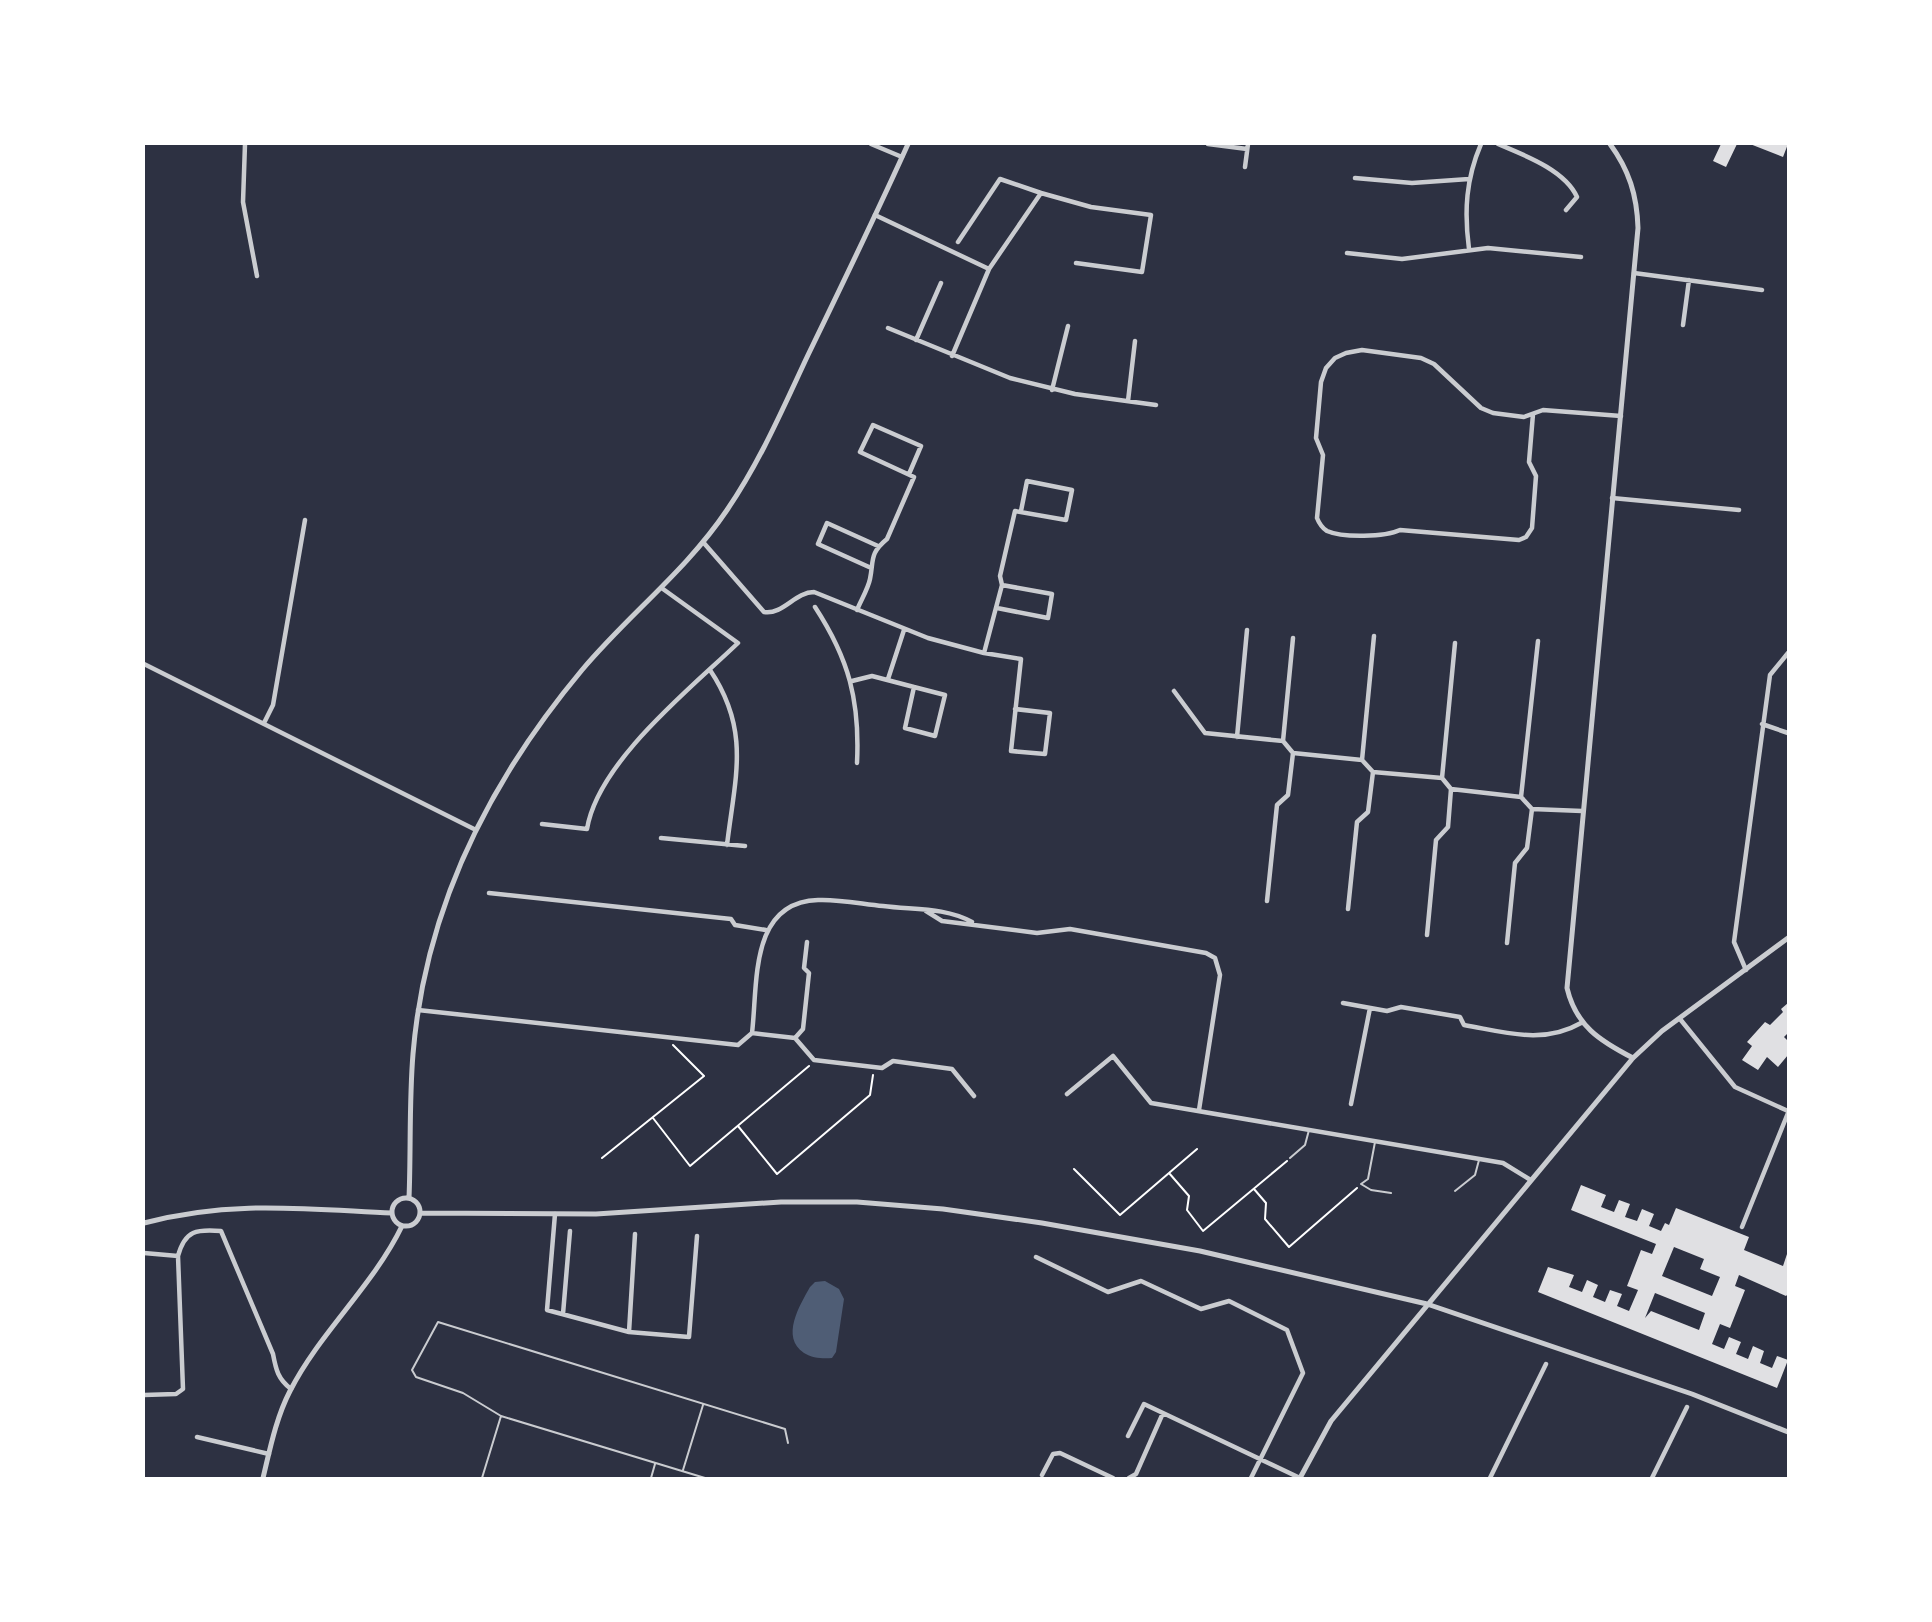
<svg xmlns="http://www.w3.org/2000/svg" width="1932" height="1622" viewBox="0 0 1932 1622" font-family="Overpass,sans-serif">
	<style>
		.water { fill: #4f5d75 }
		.building { fill: #e0e0e3; fill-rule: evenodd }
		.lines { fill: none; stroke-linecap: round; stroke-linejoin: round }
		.path { stroke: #fff; stroke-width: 2 }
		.service { stroke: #caccd0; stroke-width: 2 }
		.minor { stroke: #caccd0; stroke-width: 4.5 }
		.tertiary { stroke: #caccd0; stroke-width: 5 }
	</style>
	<rect width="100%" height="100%" fill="#2d3142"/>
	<path class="water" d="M825 1281 839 1289 844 1299 836 1352 832 1358C823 1359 812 1358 804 1353 780 1337 800 1305 810 1287L815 1282Z"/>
	<path class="building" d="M1721 144H1737L1726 167 1713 161Z
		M1750 144H1788L1783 157Z
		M1788 1003V1033L1784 1037 1788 1041V1055L1778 1067 1767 1057 1758 1070 1742 1060 1752 1046 1747 1042 1765 1022 1770 1025 1783 1012 1781 1009Z
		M1581 1185 1606 1195 1601 1207 1614 1212 1619 1200 1630 1204 1625 1217 1637 1221 1642 1209 1654 1214 1649 1226 1661 1231 1665 1223 1669 1225 1676 1208 1749 1237 1744 1250 1783 1266 1788 1251V1294L1786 1296 1739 1275 1735 1286 1745 1290 1730 1328 1720 1324 1712 1344 1724 1349 1729 1337 1741 1342 1736 1354 1748 1359 1753 1346 1764 1351 1760 1363 1772 1368 1777 1356 1788 1360 1777 1388 1538 1292 1548 1267 1574 1275 1569 1287 1582 1292 1587 1280 1598 1285 1593 1297 1605 1302 1610 1290 1622 1294 1617 1306 1629 1311 1638 1290 1627 1286 1641 1250 1652 1254 1656 1244 1571 1210ZM1674 1247 1704 1259 1700 1269 1720 1277 1712 1296 1662 1276ZM1655 1293 1705 1313 1699 1330 1651 1311 1645 1318Z"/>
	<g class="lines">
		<path class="path" d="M653 1118 690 1166 809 1066
			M738 1126 777 1174 870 1095 873 1075
			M602 1158 704 1076 673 1045
			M1074 1169 1120 1215 1197 1149
			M1169 1173 1189 1196 1187 1210 1203 1231 1287 1161
			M1254 1189 1266 1203 1265 1219 1289 1247 1357 1188"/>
		<path class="service" d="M1375 1142 1368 1179 1361 1184 1371 1190 1391 1193
			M1290 1158 1305 1145 1309 1130
			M1455 1191 1475 1175 1479 1160
			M501 1416 463 1393 416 1377 412 1370 438 1322 785 1429 788 1443
			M683 1470 703 1405
			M482 1478 501 1416 705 1478
			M651 1478 655 1464"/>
		<path class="minor" d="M245 144 243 202 257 276
			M871 144 902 157
			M1208 144 1247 149
			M1498 144C1524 155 1565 170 1577 197L1566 210
			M1245 167 1248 144
			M1355 178 1412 183 1469 179
			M875 215 989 269 1041 193 1091 207 1151 215 1142 272 1076 263
			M958 242 1000 179 1041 193
			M1469 249C1464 211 1466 179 1481 144
			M1347 253 1402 259 1488 248 1581 257
			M1634 273 1762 290
			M1683 325 1689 280
			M888 328 1010 378 1075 394 1156 405
			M916 340 941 283
			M952 356 989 269
			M1052 390 1068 326
			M1128 401 1135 341
			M1533 414 1529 462 1536 476 1532 528 1526 537 1519 540 1400 530C1385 537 1343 538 1327 531 1322 528 1319 523 1317 518L1323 455 1316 438 1321 382 1326 368 1335 358 1346 353 1362 350 1421 358 1434 364 1481 408 1493 413 1524 417 1543 410 1621 416
			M1612 498 1739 510
			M703 542 764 612C783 615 795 592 814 592L928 638 984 653 1021 659 1011 751 1045 754 1050 713 1015 709
			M869 567 818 544 827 523 878 546
			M815 607C849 659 860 701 857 763
			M997 608 1048 618 1052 594 1002 585
			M857 610C861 600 868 589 870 579 874 560 869 554 887 539L914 477 860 452 873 425 921 446 909 474
			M984 653 1002 585 1000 576 1015 511 1066 520 1072 490 1027 481 1021 511
			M144 664 474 829
			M710 670C751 731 735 777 727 845
			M888 679 904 630
			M852 681 872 676 914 687 905 728 935 736 945 695 914 687
			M1174 691 1205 733 1283 741 1293 753 1362 760 1373 772 1442 778 1451 789 1521 797 1532 809 1582 811
			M264 723 273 705 305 520
			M1762 724 1788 733
			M1237 737 1247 630
			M1283 741 1293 638
			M1362 760 1374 636
			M1442 778 1455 643
			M1521 797 1538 641
			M542 824 587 829C598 762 690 689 738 643L663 589
			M661 838 745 846
			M489 893 731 919 735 925 766 930
			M1267 901 1277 805 1288 795 1293 753
			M1348 909 1357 822 1368 812 1373 772
			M926 911 942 921 1037 933 1070 929 1206 953 1215 958 1220 975 1199 1110
			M1427 935 1436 840 1448 827 1451 789
			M1507 943 1515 863 1527 848 1532 809
			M1746 970 1734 942 1770 675 1788 653
			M1343 1003 1387 1011 1401 1007 1460 1017 1464 1025C1505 1032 1543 1045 1581 1023
			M418 1010 738 1045 752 1033
			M1680 1019 1735 1087 1788 1111
			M752 1033C758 984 749 902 818 900 839 899 862 904 883 906 913 910 945 907 972 922
			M752 1033 795 1038 814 1060 882 1068 893 1061 952 1069 974 1096
			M795 1038 803 1029 809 973 804 968 807 942
			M1067 1094 1113 1056 1151 1103 1503 1163 1529 1179
			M1351 1104 1370 1008
			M555 1214 547 1310 629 1332 689 1337 697 1236
			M1742 1227 1788 1113
			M144 1253 178 1256
			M1036 1257 1108 1292 1141 1281 1201 1309 1229 1301 1287 1330 1303 1373 1251 1478
			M563 1314 570 1231
			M629 1332 635 1234
			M144 1395 176 1394 183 1389 178 1256C185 1230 197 1229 221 1231L273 1354C276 1370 278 1379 291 1389
			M1128 1436 1144 1404 1300 1478
			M197 1437 269 1454
			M1042 1475 1053 1454 1060 1453 1113 1478
			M1129 1478 1136 1474 1163 1413
			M1490 1478 1546 1364
			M1652 1478 1687 1407"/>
		<path class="tertiary" d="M1610 144C1629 170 1637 195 1638 228L1567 988C1576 1026 1600 1041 1633 1058
			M392 1212a14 14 0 1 1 28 0a14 14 0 1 1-28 0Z
			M409 1198C411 1150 409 1102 413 1054 425 909 490 780 582 670 629 614 686 571 727 510 760 462 783 408 808 355 842 285 876 215 908 144
			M420 1213 596 1214 781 1202H857L943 1209 1042 1223 1200 1251 1427 1304 1692 1394 1788 1432
			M144 1223C230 1200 304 1209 392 1213
			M263 1478C270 1449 276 1418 290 1391 320 1332 373 1286 402 1226
			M1300 1478 1331 1421 1633 1058 1662 1031 1788 938"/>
	</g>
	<rect width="1932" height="1622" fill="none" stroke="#ffffff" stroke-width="290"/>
</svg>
